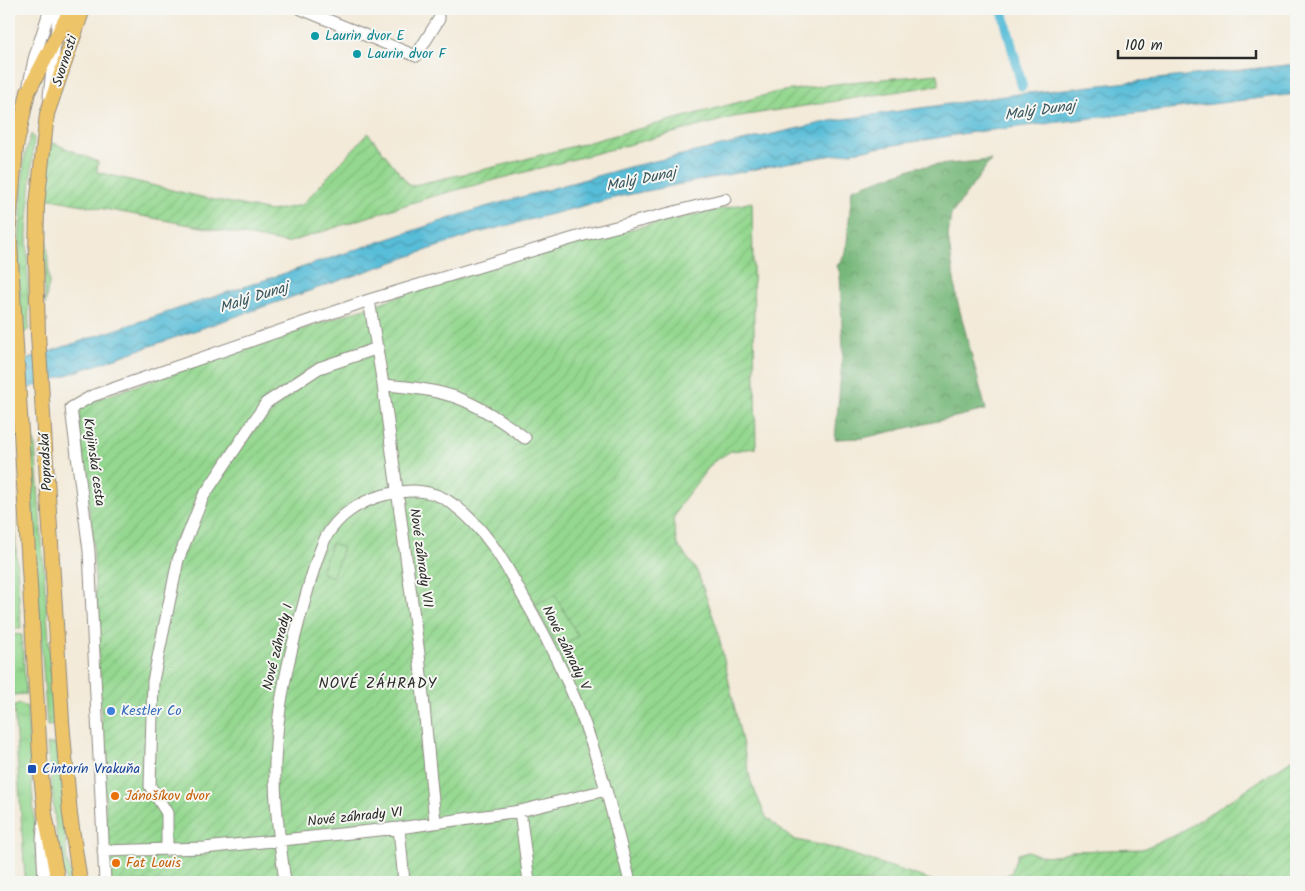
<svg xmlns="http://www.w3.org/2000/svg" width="1305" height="891" viewBox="0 0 1305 891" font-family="Kalam,sans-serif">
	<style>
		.grass { fill: url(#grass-tufts); stroke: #60825e }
		.forest { fill: url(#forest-crowns); stroke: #517252 }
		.garden { fill: url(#garden-furrows); stroke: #60825e }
		.pitch { fill: #94d890; stroke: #60825e }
		.water { fill: url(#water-waves); stroke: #427482 }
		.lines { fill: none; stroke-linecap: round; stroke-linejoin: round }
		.canal { stroke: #59bdd8; stroke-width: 10 }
		.minor-casing { stroke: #8f8a82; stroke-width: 13 }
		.major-casing { stroke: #8f8a82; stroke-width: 16 }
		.minor { stroke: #fff; stroke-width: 11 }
		.major { stroke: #eec469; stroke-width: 14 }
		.culture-dot { fill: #0f9aa8; stroke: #f6f6f2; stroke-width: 2 }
		.shop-dot { fill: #3f7fe0; stroke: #f6f6f2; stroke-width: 2 }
		.transit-dot { fill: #1a4fb4; stroke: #f6f6f2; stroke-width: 2 }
		.food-dot { fill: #e8710a; stroke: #f6f6f2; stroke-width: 2 }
		.labels { text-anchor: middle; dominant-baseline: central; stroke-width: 4; stroke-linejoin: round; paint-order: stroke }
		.culture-label { font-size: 14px; fill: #0d838f; stroke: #f6f6f2; text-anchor: start }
		.street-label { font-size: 14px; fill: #2b2b2b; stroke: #f6f6f2 }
		.shop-label { font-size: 14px; fill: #366cbe; stroke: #f6f6f2; text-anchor: start }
		.transit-label { font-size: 14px; fill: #164399; stroke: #f6f6f2; text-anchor: start }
		.food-label { font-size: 14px; fill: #c56008; stroke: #f6f6f2; text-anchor: start }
		.water-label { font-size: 15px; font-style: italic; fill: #39575f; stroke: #f6f6f2 }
		.neighbourhood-label { font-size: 15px; letter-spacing: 1px; fill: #2b2b2b; stroke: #f6f6f2 }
	</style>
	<defs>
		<pattern id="grass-tufts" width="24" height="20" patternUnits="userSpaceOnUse" patternTransform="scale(1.25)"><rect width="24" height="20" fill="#94d890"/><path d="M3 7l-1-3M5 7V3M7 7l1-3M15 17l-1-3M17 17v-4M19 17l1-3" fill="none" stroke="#80ba7c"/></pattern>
		<pattern id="forest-crowns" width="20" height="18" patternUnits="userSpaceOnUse" patternTransform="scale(1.25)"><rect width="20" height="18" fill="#77b87a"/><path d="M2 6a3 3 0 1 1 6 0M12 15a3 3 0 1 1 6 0" fill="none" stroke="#629664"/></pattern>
		<pattern id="garden-furrows" width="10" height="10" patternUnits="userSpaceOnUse" patternTransform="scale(1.25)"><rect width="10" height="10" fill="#94d890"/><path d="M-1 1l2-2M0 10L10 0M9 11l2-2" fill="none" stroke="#80ba7c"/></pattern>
		<pattern id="water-waves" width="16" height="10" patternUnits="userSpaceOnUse" patternTransform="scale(1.25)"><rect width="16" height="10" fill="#59bdd8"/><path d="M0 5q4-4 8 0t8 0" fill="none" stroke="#4a9aaf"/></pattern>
	</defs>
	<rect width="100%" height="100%" fill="#f6f6f2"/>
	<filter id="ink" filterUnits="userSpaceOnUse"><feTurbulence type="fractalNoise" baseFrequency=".02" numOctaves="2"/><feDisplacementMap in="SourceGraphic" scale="10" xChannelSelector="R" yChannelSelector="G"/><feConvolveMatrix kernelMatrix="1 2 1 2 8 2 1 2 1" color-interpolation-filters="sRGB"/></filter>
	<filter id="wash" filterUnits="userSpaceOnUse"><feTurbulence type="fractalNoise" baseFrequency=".0096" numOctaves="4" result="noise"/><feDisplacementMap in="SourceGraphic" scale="20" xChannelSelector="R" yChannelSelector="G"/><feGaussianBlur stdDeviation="1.12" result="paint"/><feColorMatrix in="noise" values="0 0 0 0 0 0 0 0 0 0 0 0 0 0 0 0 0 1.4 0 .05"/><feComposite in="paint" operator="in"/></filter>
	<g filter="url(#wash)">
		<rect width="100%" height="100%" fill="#f3ead9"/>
		<path class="grass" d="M31 134 34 138 27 234 29 329 24 333 21 326 18 264 24 159Z
			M43 223 46 225 49 283 45 305Z
			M29 434H32L35 444 55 725 47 726 27 437Z
			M9 438 21 629H9Z
			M12 634 22 635 26 694 13 695 9 637Z
			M20 704 27 707 38 879 34 882 25 878 14 706Z
			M47 744H59L67 861 73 882H66L59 859Z"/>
		<path class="forest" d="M991 160 951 215 948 236 957 300 986 410 863 438 835 439 843 352 840 273 837 266 846 253 852 189 917 167Z"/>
		<path class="garden" d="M938 74 939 85 734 117 430 197 287 243 45 198 51 142 98 162 97 172 201 197 271 211 302 205 368 133 410 186 503 165 777 92 850 82Z
			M752 202 756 448 731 451 713 462 681 503 673 520 677 544 697 571 717 628 751 782 766 817 792 839 833 848 937 882H109L93 542 79 425 80 405 394 298 567 243Z
			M1296 757V882H992L1011 873 1018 854 1028 851 1038 855 1054 856 1071 851 1142 849 1178 834Z"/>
		<path class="pitch" d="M332 543 343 548 332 577 321 572Z
			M555 595 578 636 558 647 535 605Z"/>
		<path class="water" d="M1296 64V94L967 133 786 163 622 196 474 234 9 395V365L478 209 629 167 830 121 1018 94Z"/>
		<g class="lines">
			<path class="canal" d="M1002 9 1022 86"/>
		</g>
	</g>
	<g filter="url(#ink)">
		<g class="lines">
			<g class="minor-casing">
				<path id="minor" d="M301 9 416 56 439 19
					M29 84 34 59 50 9
					M49 96 59 9
					M369 300 383 385 419 654 435 822
					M383 385C448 389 473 399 525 438
					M520 811 529 882
					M399 828 404 882
					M167 850V813L150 786 153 681 178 560 203 497 266 403 319 368 378 348
					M103 851 204 848 399 828 520 811 606 790
					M44 882 42 839 44 820
					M105 882 89 551 71 408 92 396 369 300 584 235 725 199
					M285 882C280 843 274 802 275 762 277 707 289 655 304 603 310 582 316 557 326 537 338 515 361 501 384 495 410 489 432 488 454 505 484 527 504 561 521 593 538 622 554 653 568 683 597 747 613 815 630 882"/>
			</g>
			<g class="major-casing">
				<path id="major" d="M58 882 45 814 41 774 9 226 16 147 28 92 71 9
					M80 882 70 815 62 721 38 334 36 261 37 205 47 114 83 9"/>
			</g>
			<use href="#minor" class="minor"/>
			<use href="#major" class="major"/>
		</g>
	</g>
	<g class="culture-dot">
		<circle cx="315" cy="36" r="5"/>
		<circle cx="357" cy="54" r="5"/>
	</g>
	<circle class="shop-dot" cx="111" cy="711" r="5"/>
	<rect class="transit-dot" x="27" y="764" width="10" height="10" rx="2.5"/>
	<g class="food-dot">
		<circle cx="115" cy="796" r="5"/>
		<circle cx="116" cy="863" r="5"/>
	</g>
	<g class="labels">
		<g class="culture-label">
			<text x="325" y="36">Laurin dvor E</text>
			<text x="367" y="54">Laurin dvor F</text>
		</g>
		<g class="street-label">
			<text transform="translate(65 61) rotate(-72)">Svornosti</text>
			<text transform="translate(46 462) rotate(-93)">Popradská</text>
			<text transform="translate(94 462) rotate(82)">Krajinská cesta</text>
			<text transform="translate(421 558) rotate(82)">Nové záhrady VII</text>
			<text transform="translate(278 647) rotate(-76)">Nové záhrady I</text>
			<text transform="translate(566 648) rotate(64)">Nové záhrady V</text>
			<text transform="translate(355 817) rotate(-6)">Nové záhrady VI</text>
		</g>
		<g class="shop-label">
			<text x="121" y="711">Kestler Co</text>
		</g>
		<g class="transit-label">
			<text x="42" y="769">Cintorín Vrakuňa</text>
		</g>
		<g class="food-label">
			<text x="125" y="796">Jánošíkov dvor</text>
			<text x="126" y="863">Fat Louis</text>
		</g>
		<g class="water-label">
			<text transform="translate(1040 111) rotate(-8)">Malý Dunaj</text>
			<text transform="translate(641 180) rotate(-12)">Malý Dunaj</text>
			<text transform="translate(254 298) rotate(-18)">Malý Dunaj</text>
		</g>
		<g class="neighbourhood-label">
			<text x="378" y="684">NOVÉ ZÁHRADY</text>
		</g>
	</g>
	<rect width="1305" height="891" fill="none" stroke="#f6f6f2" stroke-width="30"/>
	<path d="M1118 50v8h138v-8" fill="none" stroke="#2b2b2b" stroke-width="2.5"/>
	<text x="1125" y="50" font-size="15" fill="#2b2b2b" stroke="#f6f6f2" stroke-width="4" paint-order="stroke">100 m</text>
</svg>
